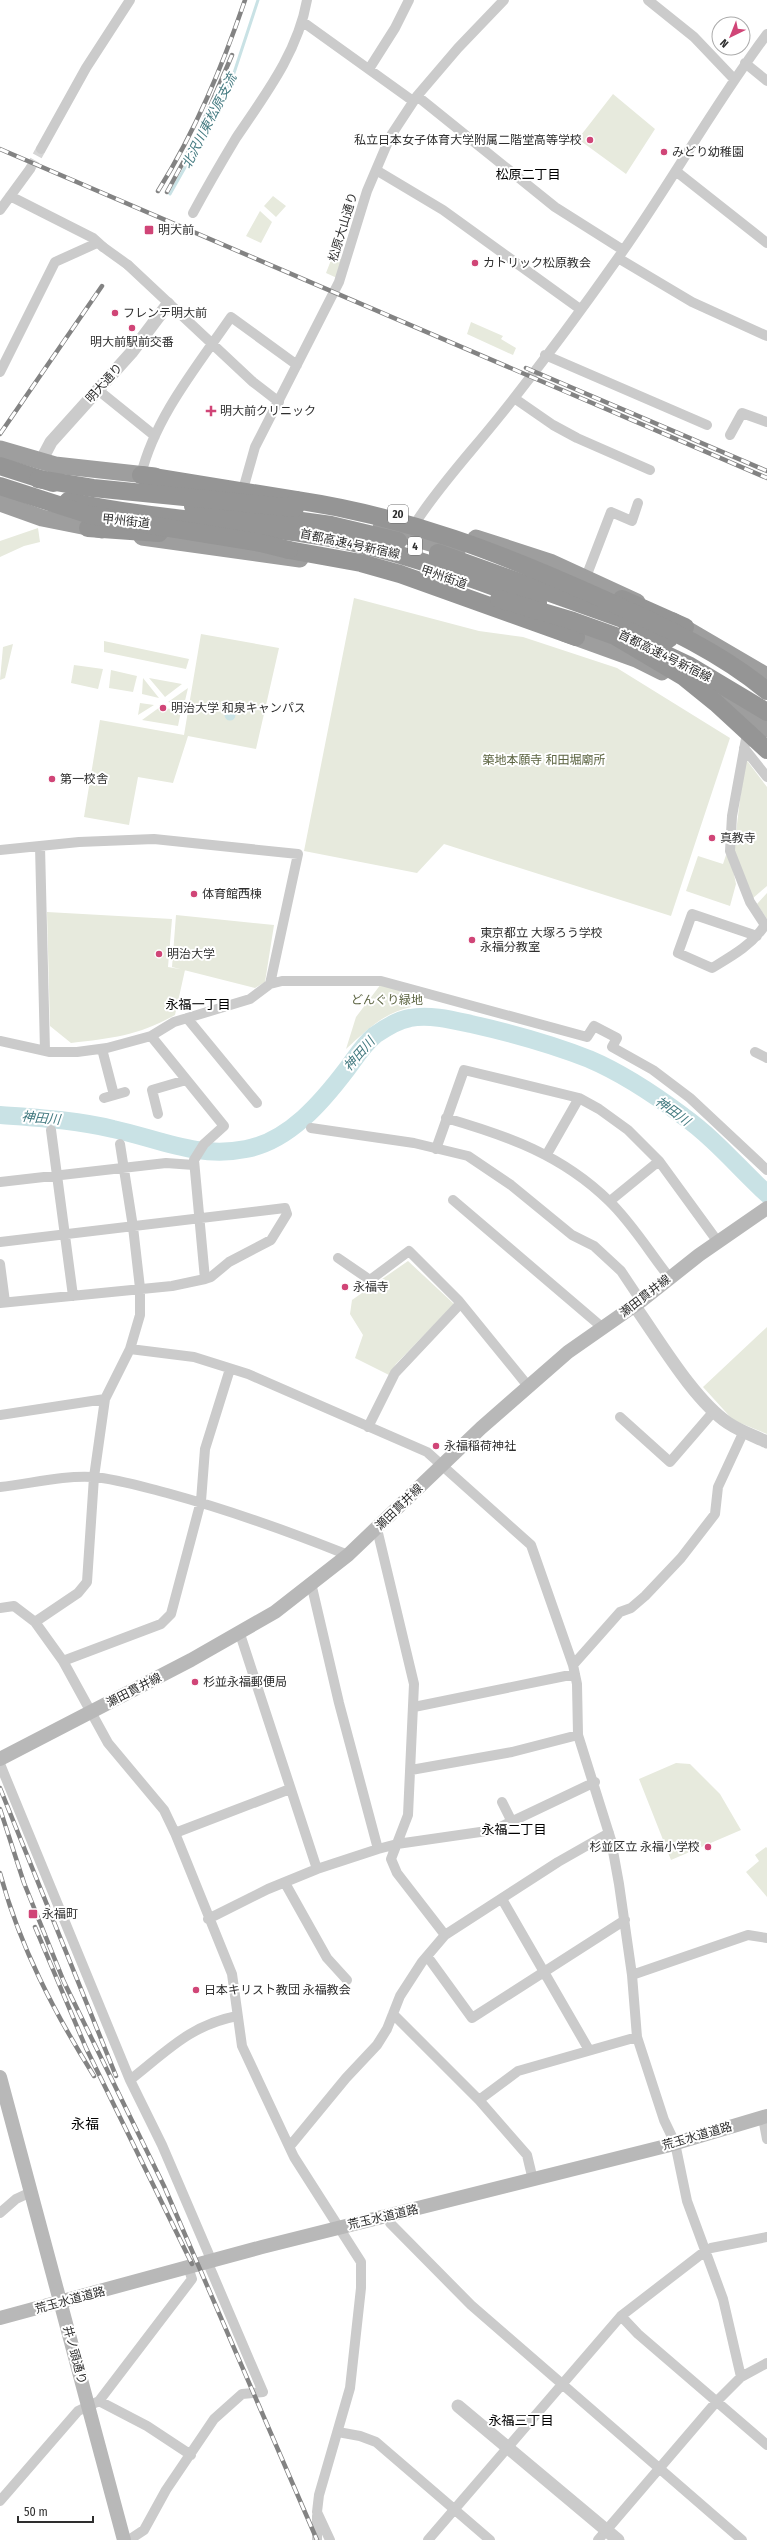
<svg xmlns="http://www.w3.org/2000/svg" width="767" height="2540" viewBox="0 0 767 2540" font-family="'Fira Sans Condensed','Noto Sans JP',sans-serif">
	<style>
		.green { fill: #e7eadd }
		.water { fill: #c9e2e5 }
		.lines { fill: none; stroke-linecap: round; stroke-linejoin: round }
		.stream { stroke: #c9e2e5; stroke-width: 3 }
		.river { stroke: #c9e2e5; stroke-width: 18 }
		.minor-tunnel { stroke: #d5d5d5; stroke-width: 10; stroke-dasharray: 10 5; stroke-linecap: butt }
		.minor { stroke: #cbcbcb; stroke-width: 10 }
		.tertiary { stroke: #cbcbcb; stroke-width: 13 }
		.secondary { stroke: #b8b8b8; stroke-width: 14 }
		.trunk { stroke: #9e9e9e; stroke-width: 17 }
		.motorway { stroke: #959595; stroke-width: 18 }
		.rail-casing { stroke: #838383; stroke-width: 4.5 }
		.rail { stroke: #fff; stroke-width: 3; stroke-dasharray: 9; stroke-linecap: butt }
		.minor-bridge { stroke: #cbcbcb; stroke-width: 10 }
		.motorway-bridge { stroke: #959595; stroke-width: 18 }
		.poi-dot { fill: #d04577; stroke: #fff; stroke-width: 1.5 }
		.labels { text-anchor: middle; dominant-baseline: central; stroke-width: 4; stroke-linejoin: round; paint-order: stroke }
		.shield { fill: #fff; stroke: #6d6d6d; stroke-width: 1 }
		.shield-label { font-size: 11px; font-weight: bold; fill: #2e2e2e }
		.poi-label { font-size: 12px; fill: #2e2e2e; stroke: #fff; text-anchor: start }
		.street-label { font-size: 12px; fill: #2e2e2e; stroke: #fff }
		.park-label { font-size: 12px; fill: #5c6441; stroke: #fff }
		.water-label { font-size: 13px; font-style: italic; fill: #437a80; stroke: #fff }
		.neighbourhood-label { font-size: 13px; fill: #000; stroke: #fff }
		.quarter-label { font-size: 14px; fill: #000; stroke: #fff }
	</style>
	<rect width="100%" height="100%" fill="#fff"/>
	<path class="green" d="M613 94 655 129 626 174 578 139Z
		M273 196 286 206 276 217 264 206Z
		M260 211 272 222 261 243 246 236Z
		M333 255 344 261 337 278 326 273Z
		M471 322 503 336 501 339 516 348 513 355 467 334Z
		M38 528 40 542 24 546 0 557V541Z
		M354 598 479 631 523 637 617 668 730 738 671 916 444 844 417 873 304 851Z
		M201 634 279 648 256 749 188 736 173 783 138 777 129 825 84 817 100 720 184 735Z
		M104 641 189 659 186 669 104 652Z
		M13 644 5 678 0 680 3 647Z
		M74 665 103 669 98 689 71 683Z
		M111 670 137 676 133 692 109 688Z
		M143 678 159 698 142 694Z
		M149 678 182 684 165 697Z
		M188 688 184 705 168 702Z
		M140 703 154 705 138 715Z
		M160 707 181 711 178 726 142 720Z
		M745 758 767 787V886L752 899 734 849Z
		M726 855 730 856 736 884 730 906 686 891 698 856 723 864Z
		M767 893V919L757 904Z
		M47 912 172 919 168 967 185 970 175 1015C137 1036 113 1038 71 1043L50 1026Z
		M176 915 274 925 265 982 255 988 172 967Z
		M381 984 410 993 411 1007C383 1013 366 1031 346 1049L356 1017Z
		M408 1261 454 1304 396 1364 389 1375 355 1358 363 1335 350 1314 352 1300Z
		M767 1327V1434L733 1420 703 1387Z
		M676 1763 690 1764 720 1794 741 1830 671 1860 639 1779Z
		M766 1847 767 1848V1897L746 1872 759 1861 755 1855Z"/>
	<path class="water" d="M224.5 715a5.5 5.5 0 1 1 11 0a5.5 5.5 0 1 1-11 0Z"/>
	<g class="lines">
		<path class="stream" d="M170 194 218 109 234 73 258 0"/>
		<path class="river" d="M0 1115C38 1118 76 1120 113 1129 159 1139 198 1159 246 1149 289 1141 322 1102 347 1069 356 1057 363 1045 375 1035 385 1028 398 1020 410 1018 429 1014 453 1020 471 1024 511 1033 551 1044 589 1059 622 1073 655 1095 683 1116 714 1138 739 1168 767 1194"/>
		<path class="minor-tunnel" d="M30 169 41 149"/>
		<path class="minor" d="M648 0 694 37 734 79
			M303 22 413 101
			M745 63 767 81
			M369 69 395 28 409 0
			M417 96 555 207 623 250
			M41 149 86 68 130 0
			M376 170 443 210 580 309
			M677 172 767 243
			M10 196 93 238 103 247
			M0 210 30 169
			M193 213C207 187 221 163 236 138 265 95 298 52 307 0
			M618 258 692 302 767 336
			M128 265 253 382 279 402
			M545 355 707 425
			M0 372 55 262 97 243
			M98 390 155 436
			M514 398 553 425 577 438 650 470
			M730 435 742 413 767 422
			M141 475C155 417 198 365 231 317L297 365
			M244 486 255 447 339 282 367 191 390 137 417 96 458 48 504 0
			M418 519C442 483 471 452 499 417 540 366 580 312 618 258 670 185 713 106 767 34
			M586 577 611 512 632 521 638 503
			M748 728 732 816 730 851 750 902 765 925C752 945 732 956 712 968L678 953 692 914 757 936
			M744 748 767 777
			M40 846 45 1051
			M0 850 79 842 154 839 298 854 270 984 250 999 174 1022 151 1036 107 1048 77 1052H50L0 1041
			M270 984 282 981H381L587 1037 594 1026 617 1038 612 1047 653 1070 690 1098 767 1170
			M187 1018 257 1103
			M151 1036 224 1126 204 1144 194 1160 205 1279
			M102 1049 114 1095
			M755 1052 767 1058
			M104 1098 125 1092
			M158 1114 152 1090 186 1080
			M446 1118C508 1136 562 1155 609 1201 632 1223 650 1253 669 1277
			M311 1128 414 1143 468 1156 511 1185 572 1235 594 1246 621 1271 641 1301
			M51 1130 73 1296
			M436 1149 464 1070 579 1098 599 1109 628 1130 659 1161 718 1242
			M547 1154 579 1098
			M0 1182 166 1163 194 1165
			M453 1200 603 1328
			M610 1201 659 1161
			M0 1242 285 1208 287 1214 271 1240 229 1262 211 1277 205 1279 172 1286 0 1303
			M338 1258 370 1280 409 1251 458 1300 528 1386
			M0 1264 5 1302
			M130 1349 194 1357 248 1374 427 1452 531 1545 573 1665 577 1684 578 1735 611 1840 619 1884 632 1975 637 2037 664 2120 675 2143 687 2201 723 2299 741 2377
			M0 1415 105 1399
			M620 1417 670 1462 714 1411
			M368 1427 395 1373 460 1304
			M0 1487C29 1484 64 1475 93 1477 118 1479 143 1487 167 1493 229 1510 288 1531 348 1555
			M377 1529 414 1684 408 1815 391 1859 397 1873 445 1935
			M311 1583 339 1703 378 1849
			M0 1608 14 1606 35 1622 63 1661 108 1743 164 1810 175 1833 232 1974 242 2046 294 2157 361 2262V2288L350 2388 319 2495 317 2512 330 2540
			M35 1622 78 1593 87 1582 94 1477 105 1399 130 1349 140 1315V1288L133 1227 120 1144
			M240 1634 317 1869
			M63 1661 161 1624 171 1614 201 1501 205 1449 230 1369
			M573 1665 620 1612 631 1608 645 1596 681 1558 715 1514 718 1487 744 1431
			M414 1707 575 1674
			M0 1764 130 2080 162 2145 210 2257V2268L263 2392 242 2394 214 2419 166 2490 144 2530 129 2540
			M411 1770 512 1752 578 1735
			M502 1802 512 1822
			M175 1833 290 1789
			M285 1883 327 1958 347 1980
			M502 1899 589 2050
			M208 1919 268 1889 317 1869 378 1849 397 1844 494 1830 595 1782
			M427 1956 472 2018 625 1920
			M632 1975 748 1935 767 1938
			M393 2014 479 2100 527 2155 533 2180
			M130 2080C166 2052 190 2025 237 2016
			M479 2100 518 2071 637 2037
			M763 2118 767 2139
			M290 2146 346 2078 377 2045 387 2029 400 1996 422 1962 445 1935 558 1862 609 1833
			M0 2213 16 2199 31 2192
			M389 2215 390 2223 471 2305 742 2540
			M621 2316 638 2334 767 2445
			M99 2401 147 2426 191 2455
			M338 2432 360 2436 376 2442 490 2540
			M0 2501 78 2411 99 2401 192 2279 188 2267
			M317 2540V2516
			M428 2540 621 2316 704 2252 711 2248 767 2237
			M598 2540 717 2401 741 2377 767 2363"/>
		<path class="tertiary" d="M41 461 51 442 131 353 168 304
			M634 1305C659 1340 693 1399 728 1423 740 1431 754 1436 767 1442
			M458 2406 618 2540"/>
		<path class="secondary" d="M0 1759 191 1660 275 1612 348 1555 481 1428 568 1352 641 1301 699 1255 767 1208
			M0 2077 124 2540
			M0 2318 262 2247 666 2146 767 2116"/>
		<path class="trunk" d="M0 449 55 465 155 476
			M0 503 42 518 102 530
			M381 528 457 551
			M142 537 300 559
			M476 538 550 562 637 602
			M673 621 767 676
			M564 633 636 659 662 672
			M717 697 767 729"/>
		<path class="motorway" d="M0 466 53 483
			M141 475 296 500
			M68 501C154 520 243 522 330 538 402 551 469 578 538 603
			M193 506 331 525 398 541
			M88 528 159 533
			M289 550 361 563 400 574 576 637
			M438 553 620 618 669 639
			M622 599 685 627
			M624 635 690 666 767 712"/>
		<g class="rail-casing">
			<path id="rail" d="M0 149 767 478
				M158 191C196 130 222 67 245 0
				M167 192 198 135 232 55
				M526 368 767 471
				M0 434 102 286
				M0 1788 116 2076
				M0 1809 24 1883 64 1982 164 2186 317 2540
				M0 1873C20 1947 54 2012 94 2076
				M35 1927 86 2048 192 2264"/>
		</g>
		<use href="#rail" class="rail"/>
		<path class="minor-bridge" d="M103 247 128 265"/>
		<path class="motorway-bridge" d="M38 479 93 488 295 508
			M0 486 90 515 261 543 289 550
			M296 500C409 517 501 553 605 600 662 626 717 650 767 691
			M499 599 573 621 615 636 684 677
			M674 669 716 703 767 750"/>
	</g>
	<g class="poi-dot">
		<circle cx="590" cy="140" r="4"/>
		<circle cx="664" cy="152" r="4"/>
		<rect x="144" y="225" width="10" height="10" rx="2"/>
		<circle cx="475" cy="263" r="4"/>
		<circle cx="115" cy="313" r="4"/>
		<circle cx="132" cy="328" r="4"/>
		<path d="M209 405h4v4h4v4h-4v4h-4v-4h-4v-4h4z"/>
		<circle cx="163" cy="708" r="4"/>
		<circle cx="52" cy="779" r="4"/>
		<circle cx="712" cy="838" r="4"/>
		<circle cx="194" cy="894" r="4"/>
		<circle cx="472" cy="940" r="4"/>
		<circle cx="159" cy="954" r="4"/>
		<circle cx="345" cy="1287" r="4"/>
		<circle cx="436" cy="1446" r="4"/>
		<circle cx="195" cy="1682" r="4"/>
		<circle cx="708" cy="1847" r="4"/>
		<rect x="28" y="1909" width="10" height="10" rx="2"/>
		<circle cx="196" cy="1990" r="4"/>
	</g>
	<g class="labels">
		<g class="shield">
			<rect x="388" y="505" width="20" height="18" rx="3"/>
			<rect x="408" y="537" width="14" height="18" rx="3"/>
		</g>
		<g class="shield-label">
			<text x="398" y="514">20</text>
			<text x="415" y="546">4</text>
		</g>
		<g class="poi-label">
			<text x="582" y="140" text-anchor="end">私立日本女子体育大学附属二階堂高等学校</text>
			<text x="672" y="152">みどり幼稚園</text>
			<text x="158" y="230">明大前</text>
			<text x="483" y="263">カトリック松原教会</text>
			<text x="123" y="313">フレンテ明大前</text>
			<text x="132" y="342" text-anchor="middle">明大前駅前交番</text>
			<text x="220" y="411">明大前クリニック</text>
			<text x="171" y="708">明治大学 和泉キャンパス</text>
			<text x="60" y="779">第一校舎</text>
			<text x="720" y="838">真教寺</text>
			<text x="202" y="894">体育館西棟</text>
			<text x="480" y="933">東京都立 大塚ろう学校<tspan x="480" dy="14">永福分教室</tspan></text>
			<text x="167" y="954">明治大学</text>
			<text x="353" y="1287">永福寺</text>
			<text x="444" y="1446">永福稲荷神社</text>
			<text x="203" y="1682">杉並永福郵便局</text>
			<text x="700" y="1847" text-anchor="end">杉並区立 永福小学校</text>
			<text x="42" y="1914">永福町</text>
			<text x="204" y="1990">日本キリスト教団 永福教会</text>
		</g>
		<g class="street-label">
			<text transform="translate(343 227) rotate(-73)">松原大山通り</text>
			<text transform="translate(104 383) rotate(-48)">明大通り</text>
			<text transform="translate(126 521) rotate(6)">甲州街道</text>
			<text transform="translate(350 544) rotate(12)">首都高速4号新宿線</text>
			<text transform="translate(444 577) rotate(19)">甲州街道</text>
			<text transform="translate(665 656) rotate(26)">首都高速4号新宿線</text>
			<text transform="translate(645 1296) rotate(-38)">瀬田貫井線</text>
			<text transform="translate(399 1507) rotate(-44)">瀬田貫井線</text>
			<text transform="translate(134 1690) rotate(-27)">瀬田貫井線</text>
			<text transform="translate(697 2136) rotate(-16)">荒玉水道道路</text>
			<text transform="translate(383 2217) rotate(-13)">荒玉水道道路</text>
			<text transform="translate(70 2300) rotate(-15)">荒玉水道道路</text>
			<text transform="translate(75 2355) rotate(75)">井ノ頭通り</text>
		</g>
		<g class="park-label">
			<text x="544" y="760">築地本願寺 和田堀廟所</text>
			<text x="387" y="1000">どんぐり緑地</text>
		</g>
		<g class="water-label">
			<text transform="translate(209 121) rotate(-63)">北沢川東松原支流</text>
			<text transform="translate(359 1054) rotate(-49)">神田川</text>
			<text transform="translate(673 1111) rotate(36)">神田川</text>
			<text transform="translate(41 1118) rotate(5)">神田川</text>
		</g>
		<g class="neighbourhood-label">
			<text x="528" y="174">松原二丁目</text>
			<text x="198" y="1004">永福一丁目</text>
			<text x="514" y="1829">永福二丁目</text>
			<text x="521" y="2420">永福三丁目</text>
		</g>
		<g class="quarter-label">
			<text x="85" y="2124">永福</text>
		</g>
	</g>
	<g transform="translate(731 36) rotate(223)"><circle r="19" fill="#ffffff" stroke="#ababab"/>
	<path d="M0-3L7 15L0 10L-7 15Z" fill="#d04577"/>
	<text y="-6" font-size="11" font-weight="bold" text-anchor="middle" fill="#2e2e2e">N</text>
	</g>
	<path d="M18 2516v6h75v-6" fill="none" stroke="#2e2e2e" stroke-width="2"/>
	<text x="24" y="2516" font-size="12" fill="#2e2e2e" stroke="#ffffff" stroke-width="3" paint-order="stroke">50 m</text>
</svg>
